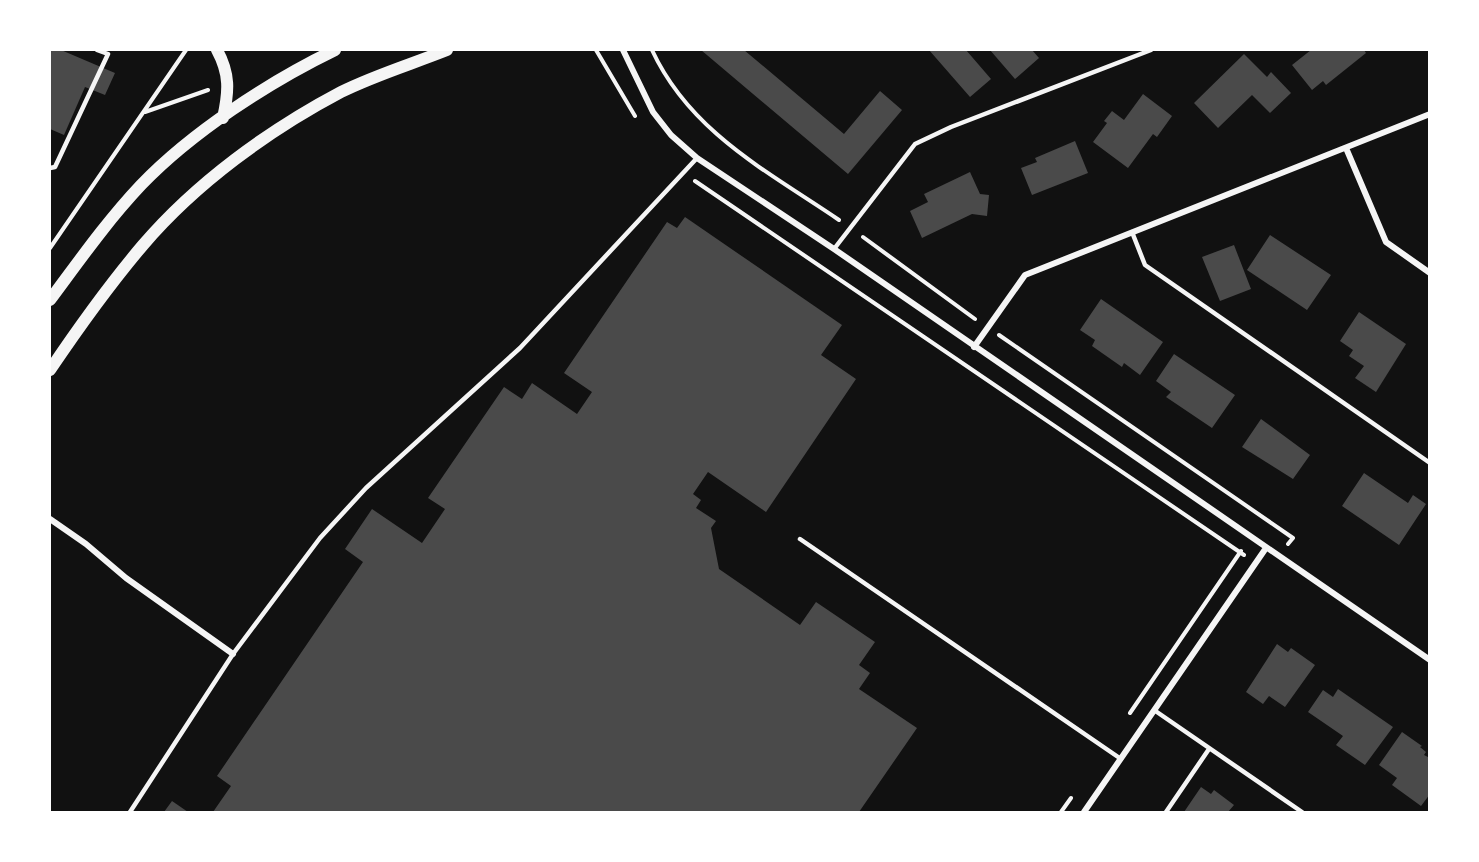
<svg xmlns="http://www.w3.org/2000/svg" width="1479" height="862" viewBox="0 0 1479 862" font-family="Lato,sans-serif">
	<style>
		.building { fill: #4a4a4a }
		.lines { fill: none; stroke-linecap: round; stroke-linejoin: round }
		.path { stroke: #f5f5f5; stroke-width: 4 }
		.service { stroke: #f5f5f5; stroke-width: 4.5 }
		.minor { stroke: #f5f5f5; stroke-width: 6 }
		.secondary { stroke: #f5f5f5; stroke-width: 12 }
	</style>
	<rect width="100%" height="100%" fill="#111"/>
	<path class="building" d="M50 50H61L115 73 105 95 85 87 64 135 50 129Z
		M701 50H744L844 134 880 91 902 110 848 174Z
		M929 50H966L991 79 970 97Z
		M990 50H1032L1039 58 1015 79Z
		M1311 50H1364L1366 53 1326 85 1323 81 1312 90 1292 65Z
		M1244 54 1267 77 1271 72 1291 93 1270 113 1252 95 1218 128 1194 103Z
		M1143 94 1172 116 1157 137 1153 134 1128 168 1093 142 1107 123 1104 121 1112 111 1124 120Z
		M1075 141 1088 173 1032 195 1021 168 1037 162 1035 158Z
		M970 172 980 194 989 195 987 216 972 214 922 238 910 211 928 202 924 194Z
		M685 217 842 325 821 355 856 379 766 512 708 472 693 494 701 500 696 508 716 521 711 528 719 569 800 625 816 602 875 642 859 665 870 673 859 689 917 728 859 812H213L231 786 217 776 363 562 345 549 372 509 422 543 445 509 428 498 504 387 522 399 532 383 577 414 592 392 564 373 667 222 677 228Z
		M1270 235 1331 275 1307 310 1247 270Z
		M1234 245 1251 289 1220 301 1202 257Z
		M1101 299 1163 342 1140 375 1124 363 1122 367 1092 346 1095 340 1080 330Z
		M1359 312 1406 344 1376 392 1355 378 1364 366 1349 356 1353 350 1340 341Z
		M1174 354 1235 395 1212 428 1166 397 1171 392 1156 381Z
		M1261 419 1310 455 1293 479 1242 447Z
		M1364 473 1408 503 1413 495 1426 504 1399 545 1342 506Z
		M1277 644 1288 652 1291 648 1315 665 1285 707 1269 696 1263 704 1246 692Z
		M1338 689 1393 727 1365 765 1336 745 1343 736 1308 712 1323 690 1333 697Z
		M1402 732 1422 746 1420 747 1426 752 1424 755 1430 758V794L1421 806 1392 785 1397 778 1379 765Z
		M1201 787 1211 794 1214 790 1234 805 1228 812H1184Z
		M172 801 188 812H164Z"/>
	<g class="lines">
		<path class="path" d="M596 50 635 116
			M652 50C690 132 767 171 839 220
			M145 112 208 90
			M695 181 1244 555
			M863 237 975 319
			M50 248 186 50
			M999 335 1293 538 1288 544
			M1130 713 1241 551
			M1061 812 1071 798"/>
		<path class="service" d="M50 168 55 167 108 54 97 50
			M1132 232 1145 265 1430 463
			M834 249 915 144 951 127 1151 50
			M800 539 1121 759
			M1154 710 1302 812
			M130 812 233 654 320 538 366 488 520 348 697 158
			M1166 812 1209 749"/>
		<path class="minor" d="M623 50 653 112 671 135 697 158 834 249 1430 660
			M1346 148 1386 242 1430 273
			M974 347 1025 275 1430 114
			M50 519 86 544 126 578 233 654
			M1084 812 1266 548"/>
		<path class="secondary" d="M217 50C230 74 229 91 223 118
			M50 300C79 261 107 221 141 185 192 132 269 82 335 50
			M50 370C79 327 109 285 143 245 196 183 269 130 341 92 375 75 412 64 447 50"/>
	</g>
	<rect width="1479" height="862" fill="none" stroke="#ffffff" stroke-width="102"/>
</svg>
